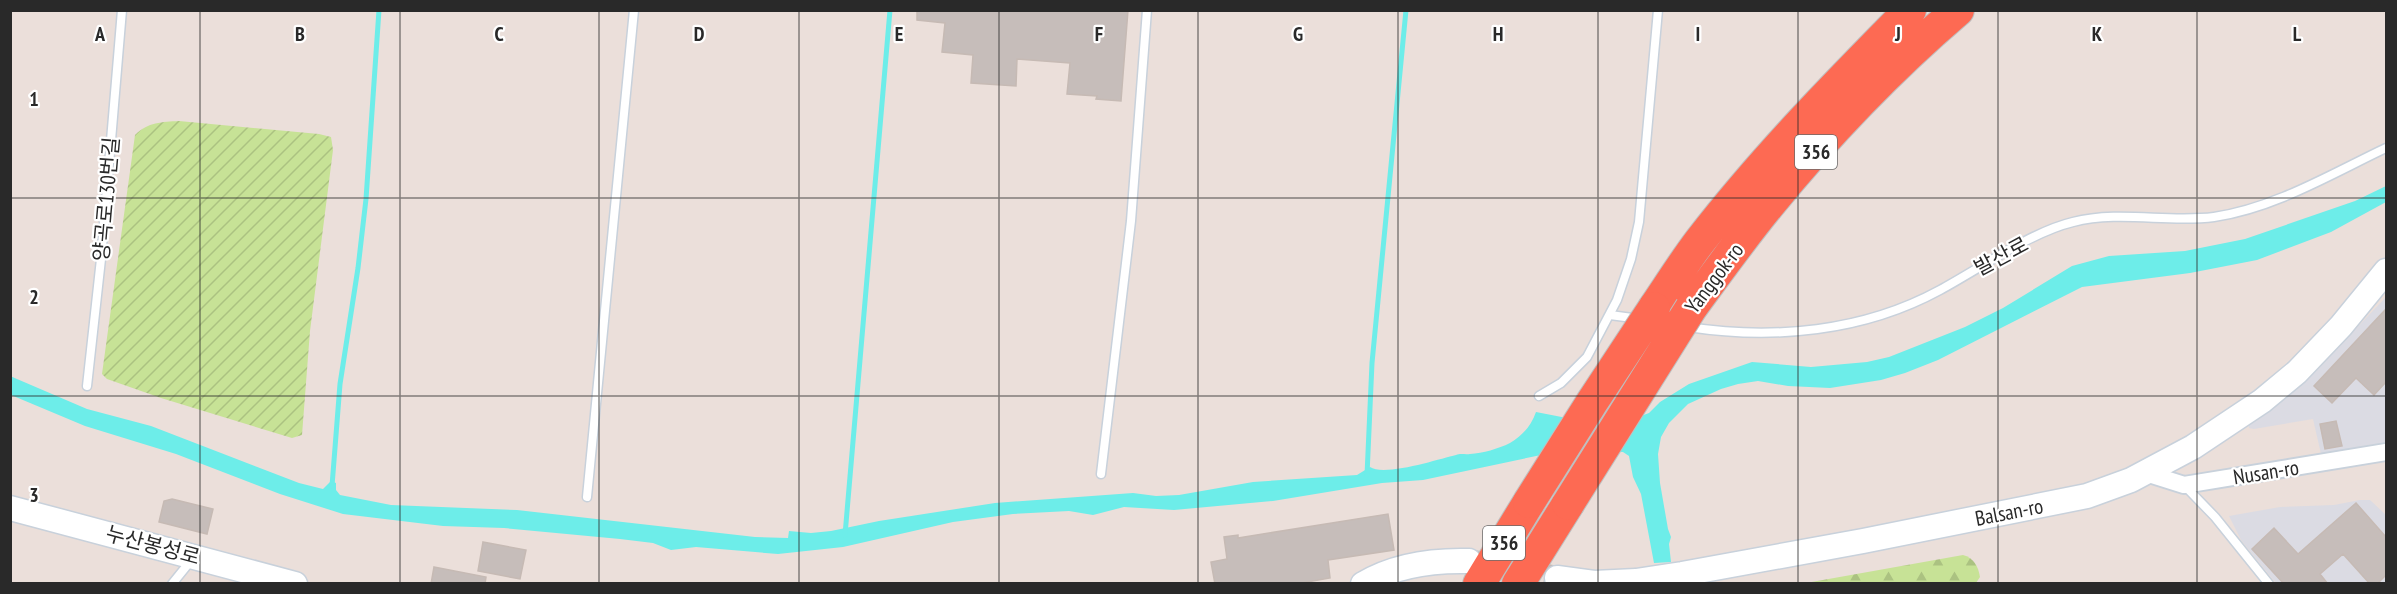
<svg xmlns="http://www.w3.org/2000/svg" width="2397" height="594" viewBox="0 0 2397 594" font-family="'PT Sans Narrow','Noto Sans KR',sans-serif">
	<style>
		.industrial { fill: #dbdbe3 }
		.forest { fill: url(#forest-firs) }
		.garden { fill: url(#garden-furrows) }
		.water { fill: #6dede9 }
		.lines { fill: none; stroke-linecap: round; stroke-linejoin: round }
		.stream { stroke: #6dede9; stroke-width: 5 }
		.building { fill: #c6bdba; stroke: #c6bab4; stroke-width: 1.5 }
		.secondary-tunnel { stroke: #c4bbb7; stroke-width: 24; stroke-dasharray: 24 12; stroke-linecap: butt }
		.lane-casing { stroke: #c8d1db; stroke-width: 11 }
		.street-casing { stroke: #c8d1db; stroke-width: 20 }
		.secondary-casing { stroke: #c8d1db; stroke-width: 27 }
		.highway-casing { stroke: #bfbfbf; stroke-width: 34 }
		.lane { stroke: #fff; stroke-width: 8 }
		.street { stroke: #fff; stroke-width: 16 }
		.secondary { stroke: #fff; stroke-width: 24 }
		.highway { stroke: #fd6a53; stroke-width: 32 }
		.highway-bridge-casing { stroke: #bfbfbf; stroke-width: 34; stroke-linecap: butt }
		.highway-bridge { stroke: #fd6a53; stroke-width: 32 }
		.grid { fill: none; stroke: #292929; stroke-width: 1.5; stroke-opacity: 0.55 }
		.labels { text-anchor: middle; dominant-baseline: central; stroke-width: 4.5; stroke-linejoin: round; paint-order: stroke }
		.shield { fill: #fff; stroke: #696969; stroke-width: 1.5 }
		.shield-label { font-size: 20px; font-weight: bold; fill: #292929 }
		.street-label { font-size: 21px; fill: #292929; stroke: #fff }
		.grid-label { font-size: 20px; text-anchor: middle; font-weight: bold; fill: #292929; stroke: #fff; stroke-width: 4.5; stroke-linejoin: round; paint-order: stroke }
	</style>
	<defs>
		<pattern id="forest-firs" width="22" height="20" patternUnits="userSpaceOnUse" patternTransform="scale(1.5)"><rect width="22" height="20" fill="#c7e296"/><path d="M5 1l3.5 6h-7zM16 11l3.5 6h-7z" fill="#abc281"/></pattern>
		<pattern id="garden-furrows" width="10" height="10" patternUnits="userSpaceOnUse" patternTransform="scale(1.5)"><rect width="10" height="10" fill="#c7e296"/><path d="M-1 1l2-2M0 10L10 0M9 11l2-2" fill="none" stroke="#abc281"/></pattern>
	</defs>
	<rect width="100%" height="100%" fill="#ebdfda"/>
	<path class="industrial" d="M2386 297V443L2321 454 2313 419 2254 429 2249 428V424L2317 370Z
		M2360 500H2370L2386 515V583H2276L2241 540 2229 516 2280 507 2334 505Z"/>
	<path class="forest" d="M1963 555C1974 558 1978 566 1980 577L1976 583H1806Z"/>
	<path class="garden" d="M179 121 319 134 331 137 333 150 310 331 302 435 292 438 161 398 107 379 102 374 135 135C148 122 162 122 179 121Z"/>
	<path class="water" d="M2386 186V202L2331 232 2257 260 2190 273 2082 287 1938 360 1905 373 1881 380 1830 388 1788 386 1758 381 1738 384 1721 389 1688 404 1669 423 1661 437 1658 454 1660 483 1668 529 1671 537 1669 544 1671 562 1654 563 1641 494 1633 477 1629 456 1623 452 1579 450 1541 455 1423 480 1382 483 1273 501 1174 510 1124 507 1093 515 1069 511 1013 514 953 522 843 547 778 554 696 547 671 550 653 543 620 539 504 528 443 526 343 514 280 494 176 454 85 426 11 395 10 376 87 409 151 426 299 483 323 489 331 481 336 483V490L340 495 391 505 517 510 755 537 788 538 789 531 811 533 831 531 879 521 995 503 1133 493 1156 496 1179 495 1253 482 1357 475 1370 467C1384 477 1439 459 1456 455 1461 453 1465 455 1470 454 1483 453 1498 449 1510 443 1523 435 1531 426 1536 412L1572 419H1633L1649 413 1660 402 1689 384 1752 362 1811 367 1867 362 1889 357 1965 327 2003 308 2072 266 2109 256 2185 251 2245 239 2355 201Z"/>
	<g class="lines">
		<path class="stream" d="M1367 475 1372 363 1406 10
			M332 486 340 384 358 268 366 199 379 10
			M845 535 890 10"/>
	</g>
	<path class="building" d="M917 10H1128L1121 101 1096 99 1097 96 1067 94 1070 63 1017 59 1016 86 971 83 973 55 942 52 945 23 917 20Z
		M2386 309V382L2374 395 2356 378 2332 403 2314 386Z
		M2336 421 2342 446 2325 449 2320 424Z
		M172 499 213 509 207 534 159 522 164 501Z
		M2356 503 2386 537V575L2377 584H2370L2343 554 2320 574 2328 584H2284L2252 549 2274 528 2298 554Z
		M1388 514 1394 550 1328 560 1330 578 1296 584H1215L1211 562 1227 559 1224 537 1238 535V538Z
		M483 542 526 550 520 579 478 571Z
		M434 567 486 577 485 584H431Z"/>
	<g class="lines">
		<path class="secondary-tunnel" d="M1474 562 1557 578"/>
		<g class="lane-casing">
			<path id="lane" d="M1610 315 1640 319
				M1688 327C1773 340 1863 332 1940 290 1979 269 2031 232 2073 222 2120 210 2167 223 2214 217 2275 208 2331 174 2386 148
				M87 386 101 259 122 10
				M1539 396 1561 383 1587 357 1617 300 1631 259 1639 222 1658 10
				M1101 474 1131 221 1147 10
				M2184 485 2215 517 2269 584
				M587 497 634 10
				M172 584 193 558"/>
		</g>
		<g class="street-casing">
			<path id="street" d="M2146 473 2184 485 2386 452"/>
		</g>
		<g class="secondary-casing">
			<path id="secondary" d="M10 508 295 584
				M1557 578 1594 583 1636 581 1682 574 1863 541 2087 496 2131 480 2193 447 2262 401 2297 372 2341 326 2386 271
				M1363 584C1395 565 1432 560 1469 561"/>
		</g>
		<g class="highway-casing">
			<path id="highway" d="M1654 308C1669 286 1684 262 1700 241 1764 158 1837 84 1910 10
				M1691 308C1716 274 1741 239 1768 206 1825 136 1889 69 1958 10
				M1479 584 1529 502
				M1518 584 1568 504"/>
		</g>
		<use href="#lane" class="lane"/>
		<use href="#street" class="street"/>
		<use href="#secondary" class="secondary"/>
		<use href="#highway" class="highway"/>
		<g class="highway-bridge-casing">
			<path id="highway-bridge" d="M1529 502 1592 402 1654 308
				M1568 504 1691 308"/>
		</g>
		<use href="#highway-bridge" class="highway-bridge"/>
	</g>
	<path class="grid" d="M200 10V584M400 10V584M599 10V584M799 10V584M999 10V584M1198 10V584M1398 10V584M1598 10V584M1798 10V584M1998 10V584M2197 10V584M10 198H2386M10 396H2386"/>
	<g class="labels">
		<g class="shield">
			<rect x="1795" y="135" width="42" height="34" rx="4.5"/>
			<rect x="1483" y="526" width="42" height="34" rx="4.5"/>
		</g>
		<g class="shield-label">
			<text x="1816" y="152">356</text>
			<text x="1504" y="543">356</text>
		</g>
		<g class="street-label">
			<text transform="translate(106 199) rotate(-85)">양곡로130번길</text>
			<text transform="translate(2001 256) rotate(-28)">발산로</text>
			<text transform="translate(1714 278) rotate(-53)">Yanggok-ro</text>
			<text transform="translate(2266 472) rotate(-9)">Nusan-ro</text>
			<text transform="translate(2009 512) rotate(-11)">Balsan-ro</text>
			<text transform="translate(153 545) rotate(15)">누산봉성로</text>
		</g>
	</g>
	<g class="grid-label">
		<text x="100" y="41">A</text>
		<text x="300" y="41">B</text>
		<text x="499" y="41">C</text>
		<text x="699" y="41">D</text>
		<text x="899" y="41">E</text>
		<text x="1099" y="41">F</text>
		<text x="1298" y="41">G</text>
		<text x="1498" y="41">H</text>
		<text x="1698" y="41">I</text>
		<text x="1898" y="41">J</text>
		<text x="2097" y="41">K</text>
		<text x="2297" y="41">L</text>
		<text x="34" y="106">1</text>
		<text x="34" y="304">2</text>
		<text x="34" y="502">3</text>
	</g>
	<rect width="2397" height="594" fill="none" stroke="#292929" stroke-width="24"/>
</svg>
